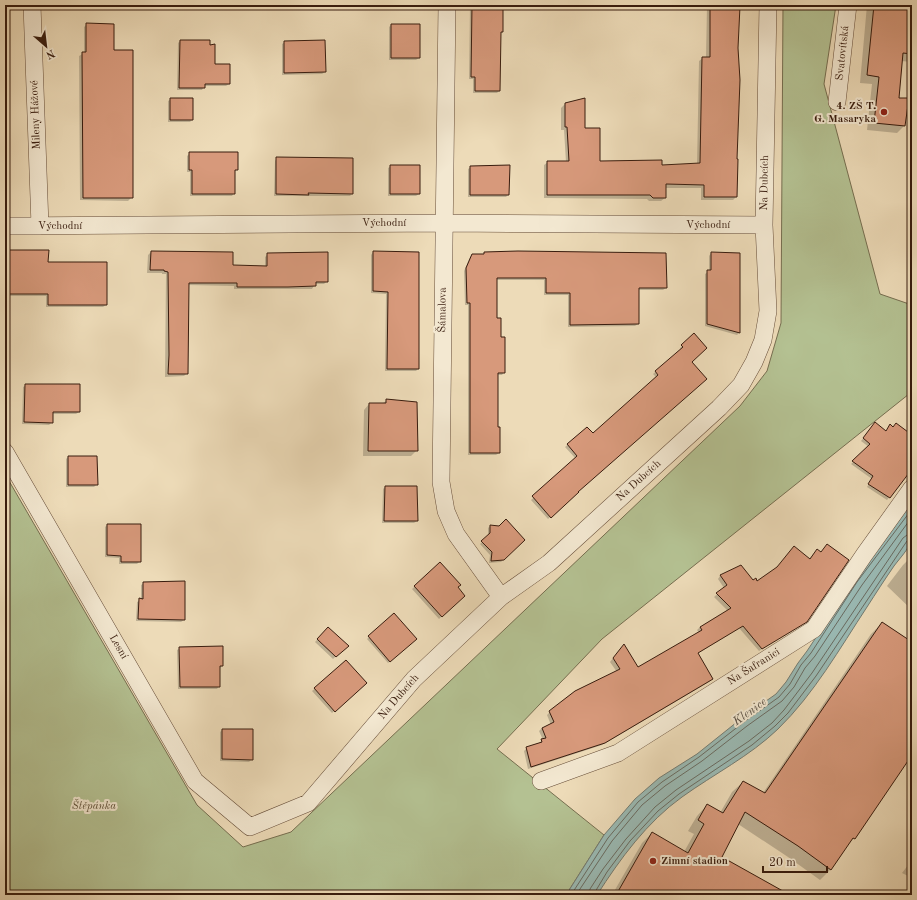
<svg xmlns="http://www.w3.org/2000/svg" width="917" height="900" viewBox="0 0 917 900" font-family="'Old Standard TT',serif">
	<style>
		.green { fill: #b4c192; stroke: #766e50 }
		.water { fill: #9abab4; stroke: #737b72 }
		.shadow { fill: #0003 }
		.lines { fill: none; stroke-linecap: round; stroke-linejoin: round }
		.shore { stroke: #696b61; stroke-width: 1 }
		.building { fill: #d7997b; stroke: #381c0e }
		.minor-casing { stroke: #654c38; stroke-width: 18 }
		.minor { stroke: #f3e8d1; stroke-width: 17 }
		.poi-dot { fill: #8f2418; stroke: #f3e8d1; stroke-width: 1.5 }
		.labels { text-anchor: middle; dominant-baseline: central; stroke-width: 4; stroke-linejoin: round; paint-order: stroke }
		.street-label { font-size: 11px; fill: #381c0e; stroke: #f3e8d1 }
		.poi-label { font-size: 11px; font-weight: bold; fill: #381c0e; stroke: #f3e8d1; text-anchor: end }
		.park-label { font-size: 11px; font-style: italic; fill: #5d4e36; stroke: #f3e8d1 }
		.water-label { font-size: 12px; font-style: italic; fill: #554b40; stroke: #f3e8d1 }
	</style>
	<rect width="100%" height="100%" fill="#eddbb8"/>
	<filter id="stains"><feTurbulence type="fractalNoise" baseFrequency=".005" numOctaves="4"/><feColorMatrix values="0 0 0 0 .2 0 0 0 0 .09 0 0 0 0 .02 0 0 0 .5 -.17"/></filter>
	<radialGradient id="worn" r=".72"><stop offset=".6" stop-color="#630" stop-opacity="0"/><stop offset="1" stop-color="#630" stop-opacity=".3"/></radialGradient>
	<path class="green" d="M783 5H836L824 84 880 294 912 305V386L909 394 602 639 497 749 604 835 566 895H5V474L197 805 243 847 291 832 740 406 767 371 781 323Z"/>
	<path class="water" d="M912 502C912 511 914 534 911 541 908 550 900 558 894 566 885 579 876 593 867 607 840 648 814 694 778 729 750 756 714 774 682 797 647 822 620 859 597 895H566L604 835 635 799 659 778 697 754 742 718 776 694 786 682 798 663 807 651 854 580Z"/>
	<path class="shadow" d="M470 5H502V32L500 34 499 91 497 93H473V79H469Z
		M707 5H738L736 160V197L733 200H701V188H665V198L661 201H649L647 199 544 198V165L548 162H566L564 130H561V108L565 104 584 129 599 162 661 166 697 164 699 61 703 58H706Z
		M867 5H912V62L901 61 898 98 904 126 897 133 867 130 872 84 860 83Z
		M87 24 113 51 132 197 128 201 80 200 79 56 84 53V27Z
		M391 25 419 58 416 60H389V27Z
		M180 41 209 46 214 65 229 84 226 86H204L202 90H177L178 43Z
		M324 41 325 72 322 74 282 75V44L285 42Z
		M171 99H192V120L190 122H168V101Z
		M190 153 237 169 234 172V193L232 196H190V172H187V156Z
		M277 158 352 194 350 196H274L275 161Z
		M391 166 419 194 416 196H388V168Z
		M471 167 508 195 506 197H468V169Z
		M5 251 47 263 106 305 103 307H46V296H5Z
		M151 252 232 266 265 267V257L268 254 327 281 324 284H315L312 289H234V286L188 285 187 373 184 376 165 377 166 274H162V273H147L148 255Z
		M373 252 418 369 416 371H385L386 294 371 293V255Z
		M485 253 665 254 666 288 663 290H638V324L635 326 568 327V295H544V280H496V319L504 372 502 375H497V428L499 453 496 455H468V305H465L464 271 470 257 472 255H483Z
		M711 253 739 333 737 335 705 326V274L709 271V256Z
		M694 335 690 362 575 495 548 519 531 500 576 459 565 447 587 428 593 434 657 378 653 374 681 350 680 348Z
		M5 338H8V375L6 377Z
		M26 385 79 412 76 414H52V422L49 425 22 424 23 387Z
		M387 400 417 450 411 456H363L364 410 369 404H382Z
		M873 426 885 432 912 436V468L887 500 867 487 872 479 851 464 869 447 861 441Z
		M68 457 97 484 94 487H66V459Z
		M385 487H416L417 521 414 523H382L383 489Z
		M107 525 140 561 137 564H119V558L105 557V527Z
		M490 526 499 527 524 540 501 562 489 563 490 555 480 544 488 537V528Z
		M817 550 802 624 759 651 739 628 697 654 712 679 709 682 602 745 528 769 524 751 527 748 539 743 543 740 539 731 542 728 551 725 547 715 550 712 617 672 610 662 621 648 638 668 699 633 697 630 700 627 728 611 714 597 724 588 718 579 720 576 741 566 753 581 757 582 809 559Z
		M912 556V610L887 586 903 565Z
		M440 564 464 595 439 619 412 589Z
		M144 583 184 620 181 622 136 621 137 602 141 600V585Z
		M394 615 413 641 388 663 367 639Z
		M882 623 912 644V753L854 838 846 846 830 870 820 880 788 857 738 824 720 857 777 895H612L642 843 652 833 684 852 694 834 688 831 697 816 707 805 720 813 732 792 743 782 763 793 871 634Z
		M328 628 347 646 333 659 315 642Z
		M180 648 222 666 220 668 219 686 217 689H178L177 650Z
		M346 661 365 683 332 713 312 691Z
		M222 730 252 759 249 762 220 761V732Z
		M912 860V878L902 873Z"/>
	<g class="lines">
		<path class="shore" d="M571 895 608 838 638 802 662 782 699 757 744 722 779 697 790 684 801 665 811 653 857 582 912 509
			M576 895 612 841 642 805 665 786 702 761 747 726 782 701 794 687 805 668 815 656 862 585 912 517
			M589 895 590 889 603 869 626 839 655 807 676 790 749 741 772 723 784 710 812 673 903 538 907 535 912 534
			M594 895 595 892 607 872 630 841 658 811 679 794 752 745 775 726 788 713 816 676 907 541 912 539"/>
	</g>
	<path class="building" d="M472 5H503V32H501L500 91H475V77H471Z
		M874 5H912V54L903 53 899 98H909L905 126 874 123 879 77 867 75Z
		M710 6H740L738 48 740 80 737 159H738L737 197H704V185L666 184V198H653L650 195H547V161H569L567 127H565V103L585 98V128H600V161L662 160V165L700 163 702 57H710Z
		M86 23 114 24V50H133V198H83L82 52H86Z
		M391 24H420V58H391Z
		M180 40H210V45L215 44V64H230V84H205V88H179Z
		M325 40 326 72 284 73V41Z
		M170 98H193V120H170Z
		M189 152H238V170H235V194H192V170H189Z
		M276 157 353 158V194L308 193 309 195 276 194Z
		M390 165H420V194H390Z
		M510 165 509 195H470V166Z
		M5 250H49L48 262H107V305H48V294H5Z
		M151 251 233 252V265L267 266V253L328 252V282H316V286L288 287H237V283H189L188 374H168L169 355 168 272 164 271V270H150Z
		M373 251 419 252V369H387L388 292 373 291Z
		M518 251 666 253 667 288H639V324L570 325V293H546V278H497V318H501V337H505V373H498V427H500V453H470V303H467L466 268 472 254H484V252Z
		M711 252 740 253V333L707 324V270H711Z
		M694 333 707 348 692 362 707 379 578 492H579L551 518 532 496 577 456 567 444 587 427 593 433 658 375 655 371 683 347 681 345Z
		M25 384H80V412H53V423L24 422Z
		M386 399 417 402 418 451H368L369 403H386Z
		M875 422 886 431 890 424 893 427 896 423 912 435V469L890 498 868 484 873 476 852 461 870 444 863 438Z
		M68 456H97L98 485H68Z
		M385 486H417L418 521H384Z
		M506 519 525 540 504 560 491 561 492 552 481 541 490 533V525L499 526Z
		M107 524H141V562H121V556L107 555Z
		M827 544 849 560 807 622 762 649 743 626 698 653 713 679 605 743 531 767 526 747 542 742 541 739 546 738 542 728 554 722 549 711 575 691 620 669 613 658 624 644 638 667 702 630 700 627 731 608 716 593 727 585 720 575 741 565 753 580 756 578 757 581 777 567 794 546 810 559 817 549 821 552Z
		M440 562 461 585 458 587 465 596 442 617 414 586Z
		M185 581V620L138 619 139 598 143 599V582Z
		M394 613 417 639 390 662 368 636Z
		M882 622 912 642V755L855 839 853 838 831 870 798 846 745 812 722 857 790 895H616L652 832 688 853 704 824 698 820 707 804 723 813 743 781 765 793Z
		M328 627 349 646 336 657 317 639Z
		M223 646V666H220V687H180L179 647Z
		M346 660 367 683 335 712 314 688Z
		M222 729H253V760L222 759Z"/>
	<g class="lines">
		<g class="minor-casing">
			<path id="minor" d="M32 5 40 226
				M447 5 441 482 446 511 456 534 501 597
				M837 102 848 5
				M5 226 445 223 764 225
				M5 452 195 781 250 827 308 803 414 679 501 597 549 563 719 408 741 385 754 362 763 340 768 311 764 225 768 5
				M541 781 618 753 814 629 864 555 912 488"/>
		</g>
		<use href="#minor" class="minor"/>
	</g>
	<g class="poi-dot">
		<circle cx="884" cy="112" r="4"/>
		<circle cx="653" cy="861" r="4"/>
	</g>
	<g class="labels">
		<g class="street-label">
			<text transform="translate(843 53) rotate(-84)">Svatovítská</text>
			<text transform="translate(36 115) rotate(-92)">Mileny Hážové</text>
			<text transform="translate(765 183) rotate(-89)">Na Dubcích</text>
			<text x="384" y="223">Východní</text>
			<text x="708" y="225">Východní</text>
			<text x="60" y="226">Východní</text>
			<text transform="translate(443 310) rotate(-89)">Šámalova</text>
			<text transform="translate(639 481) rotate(-42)">Na Dubcích</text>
			<text transform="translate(118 647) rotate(60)">Lesní</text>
			<text transform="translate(754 667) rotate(-32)">Na Šafranici</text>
			<text transform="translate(399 697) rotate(-49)">Na Dubcích</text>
		</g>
		<g class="poi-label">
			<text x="876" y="106">4. ZŠ T.<tspan x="876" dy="13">G. Masaryka</tspan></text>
			<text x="661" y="861" text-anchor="start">Zimní stadion</text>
		</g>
		<g class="park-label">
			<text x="94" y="806">Štěpánka</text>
		</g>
		<g class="water-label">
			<text transform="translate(750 712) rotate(-36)">Klenice</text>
		</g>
	</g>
	<rect width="917" height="900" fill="none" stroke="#eddbb8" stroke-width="20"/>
	<rect x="6" y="6" width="905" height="888" fill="none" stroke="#381c0e" stroke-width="2"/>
	<rect x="10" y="10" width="897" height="880" fill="none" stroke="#381c0e"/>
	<g transform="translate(46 46) rotate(152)" stroke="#f3e8d1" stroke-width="3" paint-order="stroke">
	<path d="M0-3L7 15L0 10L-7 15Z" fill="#381c0e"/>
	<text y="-6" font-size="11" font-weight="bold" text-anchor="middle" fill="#381c0e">N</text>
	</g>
	<path d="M763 866v6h64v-6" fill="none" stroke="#381c0e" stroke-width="2"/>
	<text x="769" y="866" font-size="12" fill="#381c0e" stroke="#f3e8d1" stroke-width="3" paint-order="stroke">20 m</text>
	<rect width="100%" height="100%" filter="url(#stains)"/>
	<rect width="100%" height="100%" fill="url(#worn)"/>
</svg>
